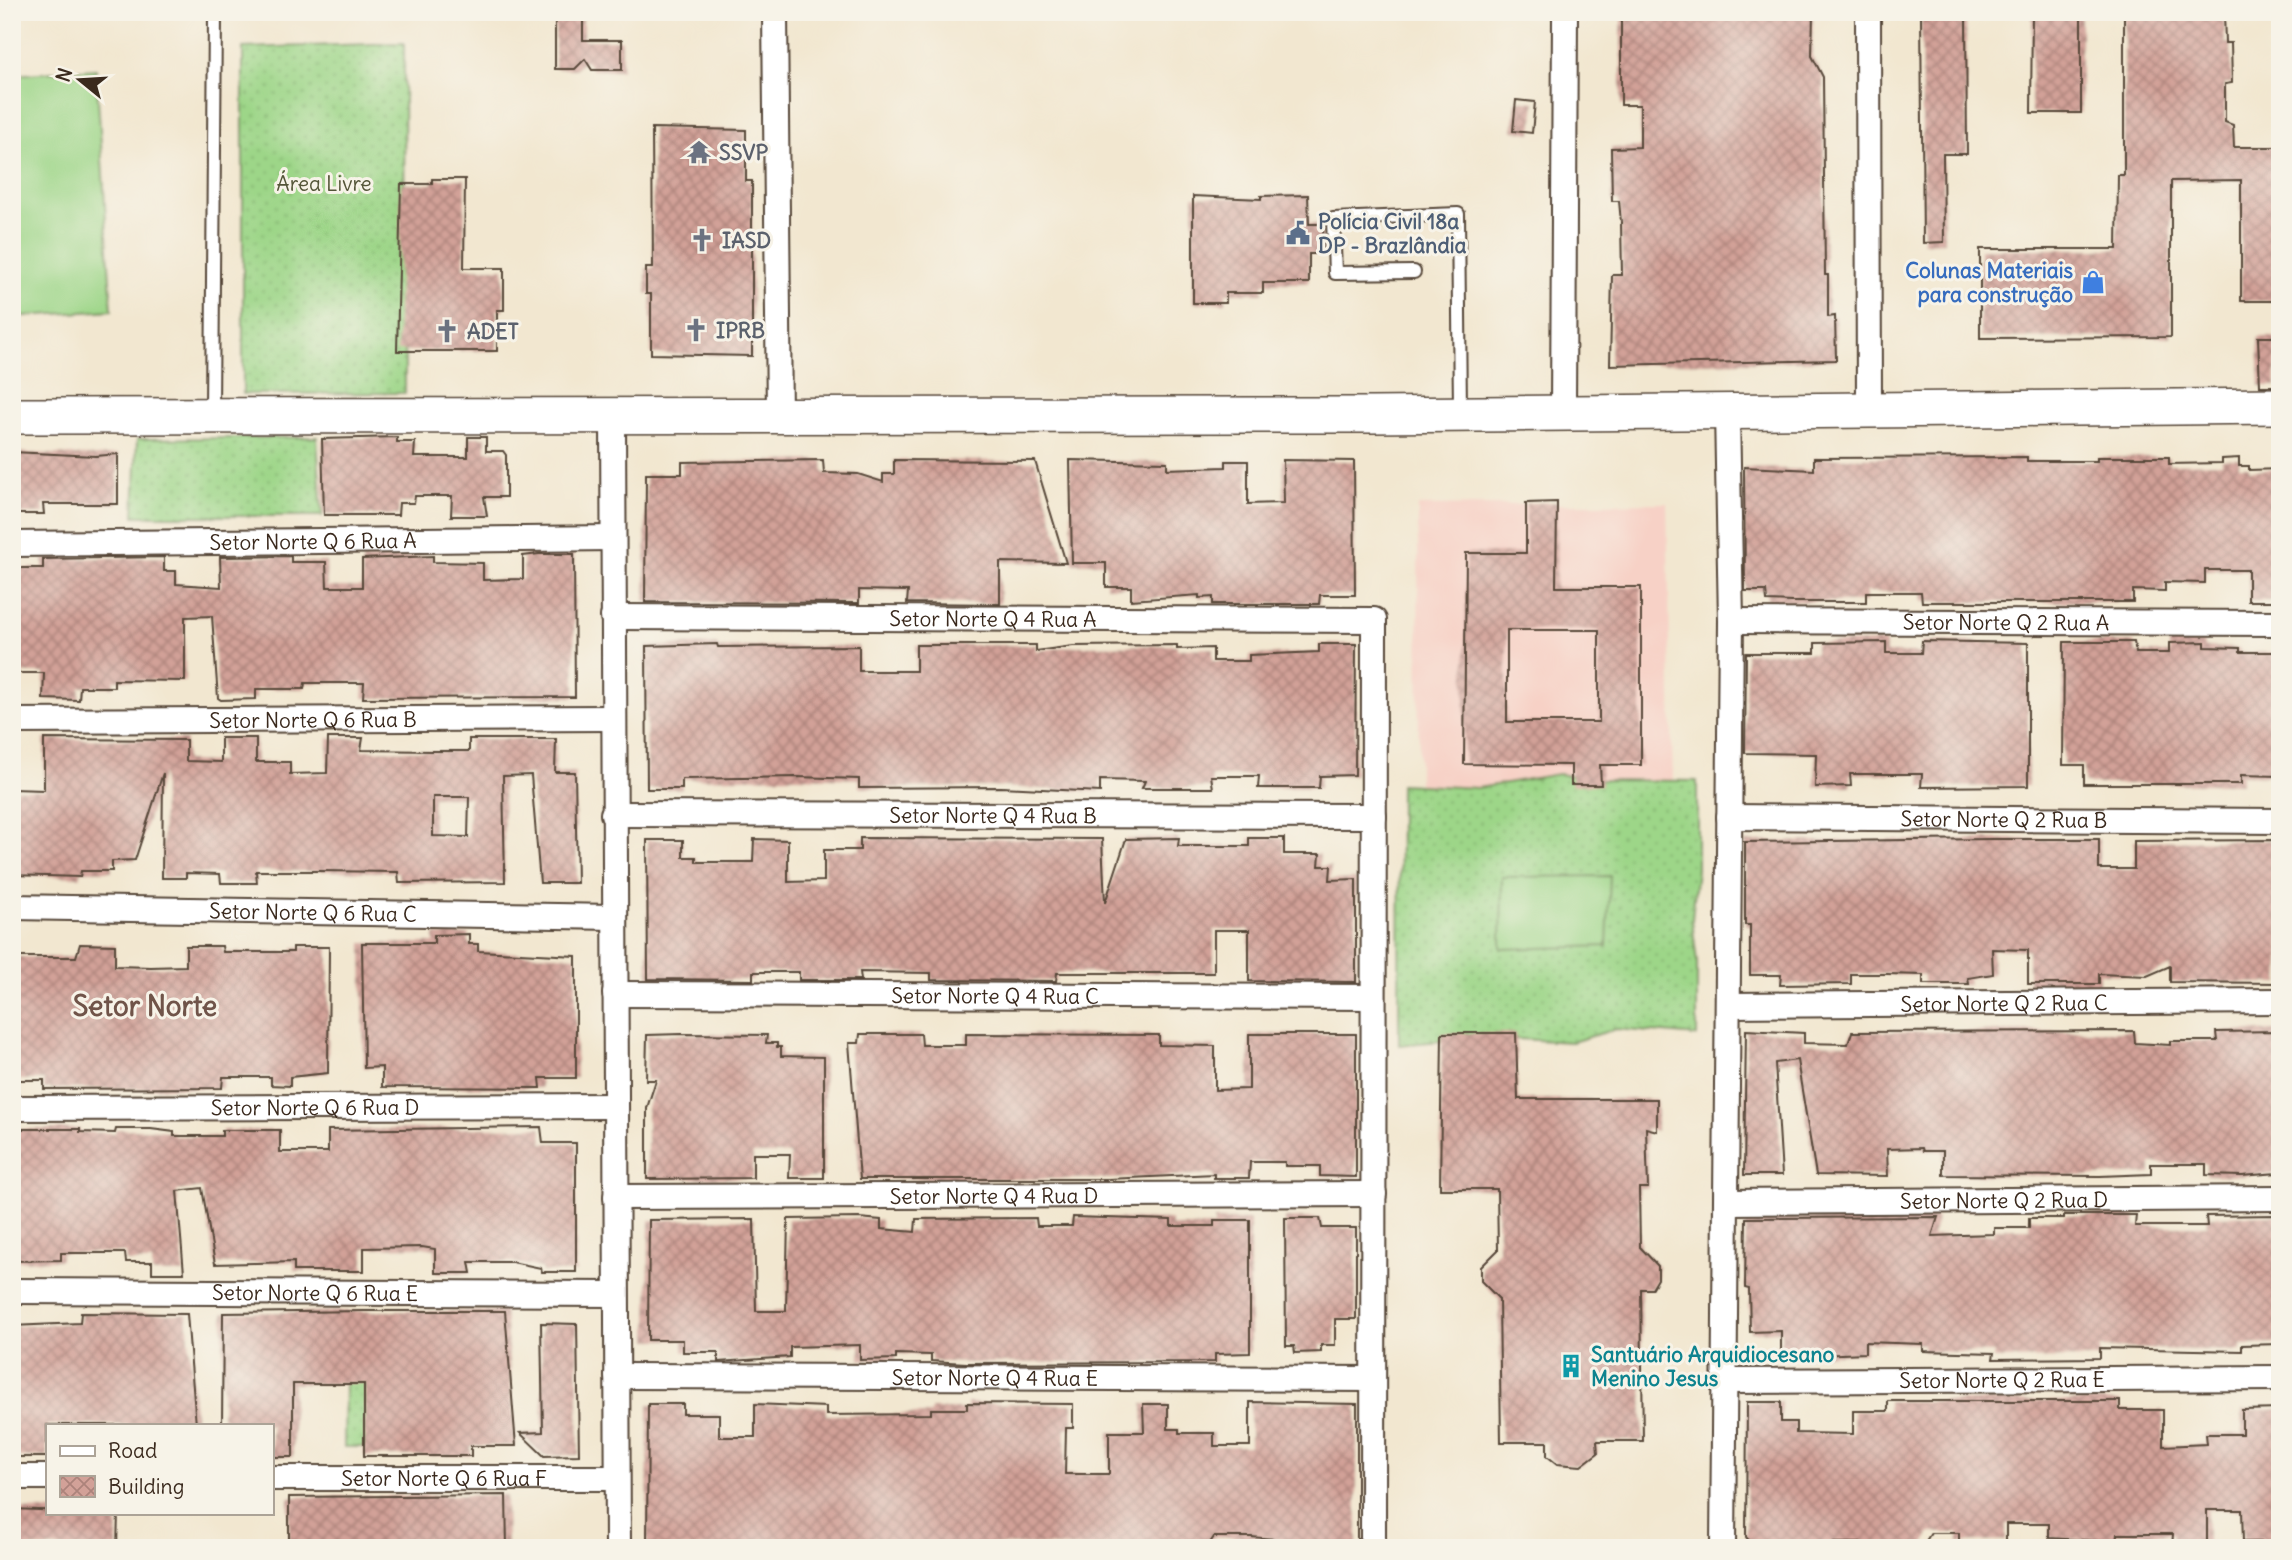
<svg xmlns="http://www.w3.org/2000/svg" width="2292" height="1560" viewBox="0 0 2292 1560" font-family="Delius,sans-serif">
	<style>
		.built { fill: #f7d1c6 }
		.grass { fill: url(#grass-dots); stroke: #6c8053; stroke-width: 2 }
		.pitch { fill: #9dd688; stroke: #6c8053; stroke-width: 2 }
		.building { fill: url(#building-cross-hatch); fill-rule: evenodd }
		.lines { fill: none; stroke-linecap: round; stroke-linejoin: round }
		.lane-casing { stroke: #564639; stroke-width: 16 }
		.street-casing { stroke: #564639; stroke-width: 28 }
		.secondary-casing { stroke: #564639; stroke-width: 38 }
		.lane { stroke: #fff; stroke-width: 12 }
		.street { stroke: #fff; stroke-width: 24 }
		.secondary { stroke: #fff; stroke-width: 35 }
		.labels { text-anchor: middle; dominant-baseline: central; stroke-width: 6; stroke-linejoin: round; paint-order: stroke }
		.worship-label { font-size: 21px; font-weight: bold; fill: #5b616d; stroke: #f7f3e8; text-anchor: start }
		.park-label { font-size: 21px; fill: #545538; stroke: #f7f3e8 }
		.service-label { font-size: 21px; font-weight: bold; fill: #4e5e75; stroke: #f7f3e8; text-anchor: start }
		.shop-label { font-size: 21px; font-weight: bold; fill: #366cbe; stroke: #f7f3e8; text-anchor: end }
		.street-label { font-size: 21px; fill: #3b2a1e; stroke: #f7f3e8 }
		.culture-label { font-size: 21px; font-weight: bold; fill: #0d838f; stroke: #f7f3e8; text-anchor: start }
		.district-label { font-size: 28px; font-weight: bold; fill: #705449; stroke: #f7f3e8 }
	</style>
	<defs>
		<pattern id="grass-dots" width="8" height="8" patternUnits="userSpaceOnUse" patternTransform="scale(1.75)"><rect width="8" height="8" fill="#9dd688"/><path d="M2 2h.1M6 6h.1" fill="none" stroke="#88b875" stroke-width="1.8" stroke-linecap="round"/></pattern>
		<pattern id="building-cross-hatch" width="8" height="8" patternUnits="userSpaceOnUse" patternTransform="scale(1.75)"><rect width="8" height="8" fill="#d2a198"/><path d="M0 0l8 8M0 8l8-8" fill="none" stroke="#ac837b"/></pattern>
	</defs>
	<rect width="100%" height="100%" fill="#f7f3e8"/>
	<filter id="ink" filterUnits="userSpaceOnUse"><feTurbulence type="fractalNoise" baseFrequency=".0143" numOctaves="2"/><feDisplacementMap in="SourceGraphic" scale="14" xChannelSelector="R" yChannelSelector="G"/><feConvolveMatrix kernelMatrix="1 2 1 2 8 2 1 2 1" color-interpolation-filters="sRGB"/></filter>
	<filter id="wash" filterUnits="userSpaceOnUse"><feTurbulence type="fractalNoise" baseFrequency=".00686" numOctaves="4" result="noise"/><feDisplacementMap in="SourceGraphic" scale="28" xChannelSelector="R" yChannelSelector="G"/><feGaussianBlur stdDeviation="1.57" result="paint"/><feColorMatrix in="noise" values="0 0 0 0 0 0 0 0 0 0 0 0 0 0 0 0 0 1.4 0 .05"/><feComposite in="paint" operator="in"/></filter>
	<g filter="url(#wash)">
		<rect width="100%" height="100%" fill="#f2e7d0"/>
		<path class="built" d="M1667 503 1673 786 1419 788 1418 506Z"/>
		<path class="grass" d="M404 43 405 393 243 394V48Z
			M317 437 322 516H134L137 439Z
			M1558 774 1599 780 1697 781V868L1692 920 1697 962V1036L1616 1029 1572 1042 1482 1037 1399 1045 1400 784 1478 788Z
			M346 1321H370L367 1447H344Z"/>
		<path class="pitch" d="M96 69 112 310 12 317V75Z
			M1610 876 1607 946 1501 949 1502 877Z"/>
		<g id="blocks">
			<path class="building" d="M1621 12H1813L1812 56 1823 77 1825 275H1828V317L1835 316 1836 360 1610 365 1612 275H1622L1621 222 1619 201H1612L1611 148 1640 147V105H1621Z
				M1921 12H1966L1967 154H1943L1944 242 1923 243Z
				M2032 12H2081V113H2031Z
				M2124 12H2224L2225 43H2231L2232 83 2225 84V122L2233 125 2234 147H2280V301H2241V180L2171 181V337L1980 338V249H2117L2118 175H2124Z
				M555 19H583V40H622V70H592L585 59 575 69H555Z
				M1516 100 1535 102 1532 133 1513 131Z
				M652 128 746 130V181H752V356L651 354V294H646V268H653Z
				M432 179H465L464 268H504V310H497V351H397L401 184H432Z
				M1308 195 1309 224H1323L1324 254H1309V283H1263V293H1226V303H1193V196L1261 199V196Z
				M2258 337H2276V386H2260Z
				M397 437V442H415L414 457H468V437H486V451H503L506 455V497H484L487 516H451L452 496H415L414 503H399L398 515H324L322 439Z
				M12 452 96 456 118 454V504H43L44 514H12Z
				M2027 457V461H2097V457H2169V464L2222 463V459L2239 458V466H2249V470L2280 469V588L2276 601H2248V570H2205V583L2165 582V591L2133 590V602H1922L1921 592H1866V602H1792L1767 601 1766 591H1745L1744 467 1814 470V458Z
				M823 460 824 473 858 474 883 482V474H894V460L1035 461 1066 563 1000 562V604L907 603 908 591 859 590V603L645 602 646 474H682V462Z
				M1070 460 1167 462V469L1226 467V461H1248V504L1284 503 1283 460 1354 461 1355 595H1320L1319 604H1213V597L1199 598V595L1131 600V587H1106V563H1072Z
				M1557 502 1556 587H1641V765H1600L1601 785H1571V765L1464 764 1466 553H1526V503ZM1507 630H1599V722H1507Z
				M539 554H574L575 697 363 698 364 683H305L304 689H256V699L221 700 218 698 212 616 185 617V681L114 680V687H80L79 700 43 699 44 673H13L12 568H43V559L164 557V571H176V584L221 587 220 557 291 556V562H326L327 587H362V559L433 556V562L483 563V580L523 579V556Z
				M1922 641 2028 643V786L1921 787 1922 774H1850L1851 786 1815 787 1816 754 1745 753 1746 653H1815V643L1886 642V653H1921Z
				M2064 642H2134L2136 653H2169V643L2205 642V647L2240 648V652H2280V776L2241 775V784H2084V765H2063Z
				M717 644 718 647 859 646V671H916V645H1036V651L1073 646 1177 645V649L1213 648V661H1249V655L1319 652V644H1356L1355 775 1320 776 1319 788H1258L1259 776H1211L1213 788H1142L1145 781 1100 780V792L1001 787 859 788V779L797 777 682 779V789H647L646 646Z
				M221 738H256V762H290V774L327 773 328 738H363L361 750 433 751H469V739H556L555 772H575L577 883H540L531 775 503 776 505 882 399 883 398 872 318 871H256L257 883H221L220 874 186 873V878H162L163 773 135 860 112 861V871H81L80 877 12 875V789L44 790V739L186 740V761L221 762ZM433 797H469L468 837 433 836Z
				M860 838 1102 839 1105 903 1126 839 1179 838 1178 846H1249V838H1284V854H1320L1319 866H1331L1330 880 1356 879V982L1249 981V930H1214V973H1057L1056 981 931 980V973L860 972 861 980H799V972H753V980L648 979 647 840H683V857H696V862H753L754 839 788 840V882L824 881V850H860Z
				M1992 839H2099V869H2134V841L2276 840V850H2280V983L2170 982V966L2147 976 2099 974V984H2028V950L1992 949 1993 974 1968 978 1969 984H1923V975L1887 974H1851V984L1780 985 1781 975H1750V925H1745V842Z
				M469 934V944H478V951L576 956V1078H540L541 1088 382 1087V1067L364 1068 362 943H434V935Z
				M80 944 115 945V966L151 967 186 966V946H222L223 952H293V947H329L328 1073 290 1077V1086L271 1085V1077H223L222 1088 44 1089V1080H12V957H76Z
				M1746 1030 1804 1033V1043L1848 1044 1852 1032 2134 1031 2135 1043 2170 1045V1041H2217L2216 1032 2280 1031V1168L2277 1167V1173L2242 1176 2206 1175V1164H2151V1174L2100 1176 1943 1175V1151H1923L1922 1148 1887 1149 1888 1176 1816 1175 1797 1060 1775 1063 1782 1175H1744Z
				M1442 1033H1516L1518 1099H1657V1131L1646 1128 1648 1188H1639L1640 1247 1658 1266V1279L1652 1289H1641L1643 1441H1597L1598 1453 1581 1466 1557 1464 1547 1456V1442H1501L1499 1299 1481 1281V1267L1498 1250 1497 1189H1440Z
				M682 1034 767 1035 766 1043H777V1047H781V1056L824 1057V1178H789L790 1154H753V1178L647 1179V1108L656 1080H646L647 1035Z
				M860 1034H921L922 1045H966V1034L1159 1035V1045L1215 1046V1090L1249 1089V1034H1356V1177L1320 1176V1166H1285V1162H1250L1249 1178H1214V1174L1108 1179H860L849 1043H859Z
				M541 1127 543 1143H576V1272H542L541 1268 512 1262H469L471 1273H435V1249L422 1247 364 1248V1271H294V1262L215 1264 202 1188 177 1191 184 1273H152V1262H126L125 1253H61V1260L12 1261V1129H80V1132L115 1133 116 1129H151L174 1132V1136H222V1130H280V1152H328V1130Z
				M2064 1215H2136L2135 1226H2207L2206 1216 2277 1215 2280 1344 2242 1345V1351L2100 1348V1358L1993 1359 1994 1353 1923 1351V1344L1865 1342V1353L1817 1355V1353H1781V1331L1750 1332 1749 1289 1745 1288 1746 1218 1938 1217 1932 1236 1994 1234V1228H2029V1218H2064Z
				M1073 1217 1171 1220V1226H1214V1220H1250V1353L1215 1354V1362L966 1363 931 1361V1355L896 1354V1359L860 1360V1345L790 1347V1357L718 1362V1352H683V1340H648L649 1220 754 1219 756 1311H786L788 1219 859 1218 881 1220V1229L915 1232 916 1219 1036 1218 1037 1226H1072Z
				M1285 1218H1320L1322 1228H1356V1319H1335V1345H1321V1352L1295 1353 1294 1346H1286Z
				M364 1311H505L516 1446H471V1456H364V1384H293V1457H271V1425H222L223 1313Z
				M81 1313 187 1314 196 1425H47V1457H12V1326L80 1323Z
				M541 1323 577 1324 579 1455 544 1456 520 1433 543 1432Z
				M1888 1401H2120V1410H2163V1446L2207 1444 2206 1434H2242V1410L2280 1409V1542H2243L2242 1510H2207V1546L2172 1547 2173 1534H2117L2116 1542 2049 1538V1524H2006V1541L1959 1543V1533H1931L1922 1547H1890L1888 1543H1751L1746 1537 1747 1402H1781V1422H1796V1433L1853 1434V1411H1888Z
				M1250 1402 1357 1404V1547H1286V1540L1251 1537H1214L1207 1547 1142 1544 1072 1548 1039 1545 647 1548 648 1404H683V1414H719V1437H755V1404L826 1407V1415L931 1414V1409H967V1403L1073 1404V1428H1066L1065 1474H1109V1432H1144L1143 1404H1168V1429H1179V1433H1214V1446H1250Z
				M506 1495 507 1548H289V1497Z
				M12 1509 118 1513 117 1548H12Z"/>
		</g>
	</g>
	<g filter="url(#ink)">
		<use href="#blocks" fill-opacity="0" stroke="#564639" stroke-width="2"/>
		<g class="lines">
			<g class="lane-casing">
				<path id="lane" d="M1414 272 1335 273 1333 219 1458 214 1460 410
					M212 412 215 12"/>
			</g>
			<g class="street-casing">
				<g id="street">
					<path d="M775 12 779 417"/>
					<path d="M1868 12 1869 410"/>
					<path d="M1563 413 1565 12"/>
					<path d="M613 417 618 1548"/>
					<path id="s1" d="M12 544 613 538"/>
					<path id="s2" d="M613 617 1374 620 1373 1548"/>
					<path id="s3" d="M1731 621 2280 623"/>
					<path id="s4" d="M12 721 614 718"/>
					<path id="s5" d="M613 814 1374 816"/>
					<path id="s6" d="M1729 817 2280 821"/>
					<path id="s7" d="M12 907 614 917"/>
					<path id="s8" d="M615 994 1373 997"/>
					<path id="s9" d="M1729 1005 2280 1001"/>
					<path id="s10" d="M12 1108 616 1106"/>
					<path id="s11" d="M616 1197 1374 1194"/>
					<path id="s12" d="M1728 1202 2280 1198"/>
					<path id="s13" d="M12 1291 616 1294"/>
					<path id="s14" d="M617 1376 1373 1379"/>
					<path id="s15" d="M1724 1381 2280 1378"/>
					<path d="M12 1477H47"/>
					<path id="s16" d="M271 1478H617"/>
					<path d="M1723 1548 1731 621 1727 412"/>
				</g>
			</g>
			<g class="secondary-casing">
				<path id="secondary" d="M12 416 1372 415 2280 406"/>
			</g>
			<use href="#lane" class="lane"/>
			<use href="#street" class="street"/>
			<use href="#secondary" class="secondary"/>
		</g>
	</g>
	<defs>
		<g id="temple-bare" transform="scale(1.89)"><path d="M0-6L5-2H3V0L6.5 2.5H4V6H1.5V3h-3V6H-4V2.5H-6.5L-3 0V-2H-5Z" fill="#6b7280" stroke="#f7f3e8" stroke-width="2.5" paint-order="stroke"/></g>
		<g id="civic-bare" transform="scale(1.89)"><path d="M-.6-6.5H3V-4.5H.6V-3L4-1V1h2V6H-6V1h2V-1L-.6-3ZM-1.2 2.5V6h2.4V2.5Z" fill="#5c6f8a" stroke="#f7f3e8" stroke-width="2.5" paint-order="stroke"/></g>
		<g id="church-bare" transform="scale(1.89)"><path d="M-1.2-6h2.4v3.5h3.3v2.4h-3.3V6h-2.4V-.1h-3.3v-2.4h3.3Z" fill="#6b7280" stroke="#f7f3e8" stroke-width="2.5" paint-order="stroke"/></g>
		<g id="shop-bare" transform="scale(1.89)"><path d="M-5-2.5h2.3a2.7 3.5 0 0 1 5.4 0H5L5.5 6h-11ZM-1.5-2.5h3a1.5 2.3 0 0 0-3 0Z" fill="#3f7fe0" stroke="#f7f3e8" stroke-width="2.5" paint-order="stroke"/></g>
		<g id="building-bare" transform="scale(1.89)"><path d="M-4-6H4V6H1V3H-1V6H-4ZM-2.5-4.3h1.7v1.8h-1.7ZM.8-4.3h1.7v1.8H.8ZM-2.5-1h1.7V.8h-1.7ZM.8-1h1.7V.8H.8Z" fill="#0f9aa8" stroke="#f7f3e8" stroke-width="2.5" paint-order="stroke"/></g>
	</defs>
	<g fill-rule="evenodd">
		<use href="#temple-bare" x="699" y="152"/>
		<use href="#civic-bare" x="1298" y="233"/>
		<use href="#church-bare" x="702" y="240"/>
		<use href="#shop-bare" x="2093" y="282"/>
		<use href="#church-bare" x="696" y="330"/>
		<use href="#church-bare" x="447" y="331"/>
		<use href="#building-bare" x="1571" y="1366"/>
	</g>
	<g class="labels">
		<g class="worship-label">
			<text x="719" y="152">SSVP</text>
			<text x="722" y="240">IASD</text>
			<text x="716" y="330">IPRB</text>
			<text x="467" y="331">ADET</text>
		</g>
		<g class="park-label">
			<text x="324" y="183">Área Livre</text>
		</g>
		<g class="service-label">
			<text x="1318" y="221">Polícia Civil 18a<tspan x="1318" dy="24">DP - Brazlândia</tspan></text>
		</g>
		<g class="shop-label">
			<text x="2073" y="270">Colunas Materiais<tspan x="2073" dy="24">para construção</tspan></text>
		</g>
		<g class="street-label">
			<text stroke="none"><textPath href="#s1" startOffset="301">Setor Norte Q 6 Rua A</textPath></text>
			<text stroke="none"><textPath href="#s2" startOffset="380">Setor Norte Q 4 Rua A</textPath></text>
			<text stroke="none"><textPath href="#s3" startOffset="275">Setor Norte Q 2 Rua A</textPath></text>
			<text stroke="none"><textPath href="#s4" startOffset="301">Setor Norte Q 6 Rua B</textPath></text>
			<text stroke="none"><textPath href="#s5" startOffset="380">Setor Norte Q 4 Rua B</textPath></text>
			<text stroke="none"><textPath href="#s6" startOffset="275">Setor Norte Q 2 Rua B</textPath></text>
			<text stroke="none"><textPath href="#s7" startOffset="301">Setor Norte Q 6 Rua C</textPath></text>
			<text stroke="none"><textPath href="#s8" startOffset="380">Setor Norte Q 4 Rua C</textPath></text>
			<text stroke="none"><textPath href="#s9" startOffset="275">Setor Norte Q 2 Rua C</textPath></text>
			<text stroke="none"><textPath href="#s10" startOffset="303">Setor Norte Q 6 Rua D</textPath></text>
			<text stroke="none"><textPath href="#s11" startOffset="378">Setor Norte Q 4 Rua D</textPath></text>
			<text stroke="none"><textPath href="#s12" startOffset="276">Setor Norte Q 2 Rua D</textPath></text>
			<text stroke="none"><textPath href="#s13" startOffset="303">Setor Norte Q 6 Rua E</textPath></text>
			<text stroke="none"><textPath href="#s14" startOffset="378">Setor Norte Q 4 Rua E</textPath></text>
			<text stroke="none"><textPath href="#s15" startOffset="278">Setor Norte Q 2 Rua E</textPath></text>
			<text stroke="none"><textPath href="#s16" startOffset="173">Setor Norte Q 6 Rua F</textPath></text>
		</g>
		<g class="culture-label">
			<text x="1591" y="1354">Santuário Arquidiocesano<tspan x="1591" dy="24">Menino Jesus</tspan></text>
		</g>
		<g class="district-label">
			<text x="145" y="1006">Setor Norte</text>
		</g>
	</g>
	<rect width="2292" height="1560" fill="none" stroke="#f7f3e8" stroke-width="42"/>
	<rect x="46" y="1424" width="228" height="91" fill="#f7f3e8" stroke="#aca397" stroke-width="2"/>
	<rect x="60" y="1446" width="35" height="10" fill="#ffffff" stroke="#aca397" stroke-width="2"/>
	<text x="108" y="1458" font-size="21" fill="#3b2a1e">Road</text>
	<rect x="60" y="1476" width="35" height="21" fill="url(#building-cross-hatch)" stroke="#aca397" stroke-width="2"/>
	<text x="108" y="1494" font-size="21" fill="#3b2a1e">Building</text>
	<g transform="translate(80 80) rotate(288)" stroke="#f7f3e8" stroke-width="5" paint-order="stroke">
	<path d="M0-5L12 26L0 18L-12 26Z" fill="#3b2a1e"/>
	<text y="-10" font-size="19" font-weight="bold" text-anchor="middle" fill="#3b2a1e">N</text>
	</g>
</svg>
